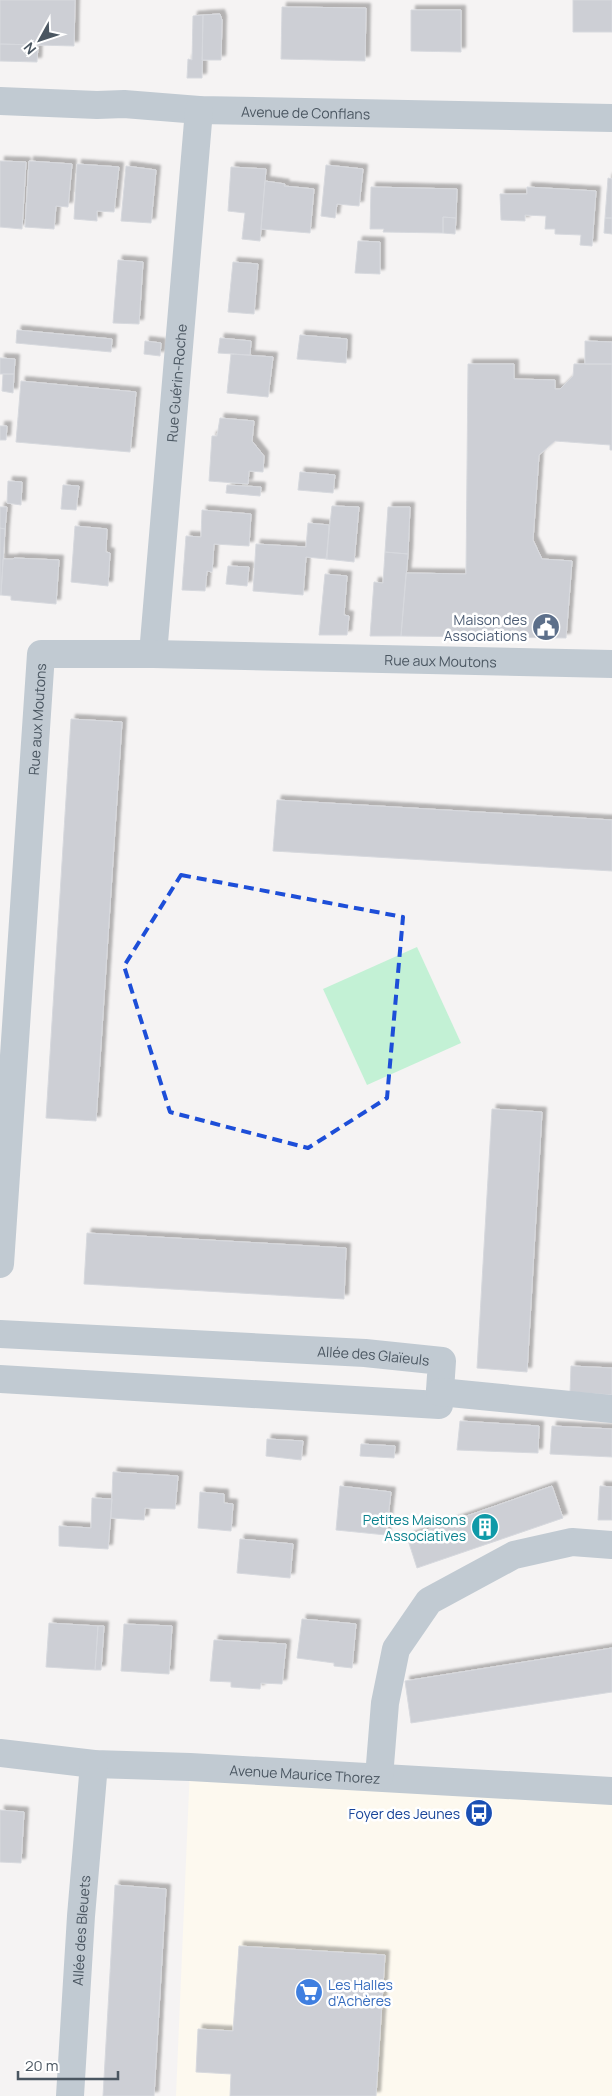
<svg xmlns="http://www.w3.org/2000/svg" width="612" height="2096" viewBox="0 0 612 2096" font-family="Manrope,sans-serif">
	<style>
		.commercial { fill: #fdf9ef }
		.green { fill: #c3f1d5 }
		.building { fill: #cdcfd5; stroke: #d7d9de; filter: url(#shadow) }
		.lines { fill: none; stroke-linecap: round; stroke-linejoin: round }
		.minor { stroke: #c1cad2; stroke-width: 28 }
		.marked { fill: none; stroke: #1d4ed8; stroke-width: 4; stroke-dasharray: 10 6; stroke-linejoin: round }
		.labels { text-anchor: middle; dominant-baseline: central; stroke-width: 5; stroke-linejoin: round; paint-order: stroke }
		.street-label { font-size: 14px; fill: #4a5661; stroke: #fff }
		.service-label { font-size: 14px; fill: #4e5e75; stroke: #fff; text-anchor: end }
		.culture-label { font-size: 14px; fill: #0d838f; stroke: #fff; text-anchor: end }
		.transit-label { font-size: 14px; fill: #164399; stroke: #fff; text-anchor: end }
		.shop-label { font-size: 14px; fill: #366cbe; stroke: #fff; text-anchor: start }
	</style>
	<defs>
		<filter id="shadow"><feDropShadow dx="4.5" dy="-4.5" stdDeviation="1" flood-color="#0004"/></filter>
	</defs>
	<rect width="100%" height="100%" fill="#f5f3f3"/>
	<path class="commercial" d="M190 1767 612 1793V2096H176Z"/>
	<path class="green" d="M417 947 461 1043 367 1085 323 989Z"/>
	<path class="building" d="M0 0H75L74 46 0 44Z
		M573 0H612V32H573Z
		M282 7 366 8 365 61 281 59Z
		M411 10H461V52L411 51Z
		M220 14 222 20 221 60H202L203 15Z
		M203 15 202 78H187L188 59 192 60 193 16Z
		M0 44 38 45 37 62 0 61Z
		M0 161 26 162 22 229 0 227Z
		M29 161 72 164 68 207 56 206 54 229 25 227Z
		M77 164 119 167 114 212 97 211V221L74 219Z
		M326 165 363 169 359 206 337 204 335 218 321 216Z
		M126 166 156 170 151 223 121 221Z
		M231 167 266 169 260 241 242 239 245 213 228 211Z
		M608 178 612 179V218H605Z
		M265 181 285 184 284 186 314 189 310 233 261 229Z
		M371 187 457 189 456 218 443 217V233L383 232 384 229H370Z
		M527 187 596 191 592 246 580 245 581 235 555 234V229H545L546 216 525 215V221L501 220 500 194H527Z
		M443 217 456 218 455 234 443 233Z
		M605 218H612V234L604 233Z
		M358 241 380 242V274L355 273Z
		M118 260 143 262 139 324 113 323Z
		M233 262 258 264 254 314 228 312Z
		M17 330 112 339 111 352 16 343Z
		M300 335 347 339 346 363 297 359Z
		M220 338 251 341 250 355 218 353Z
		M145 341 161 343 160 356 144 354Z
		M585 341 612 342V364H585Z
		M231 354 273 357 268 397 227 393Z
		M0 358 15 359 14 374H0Z
		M468 364H514V379L555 380V389H560L573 376 574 364H612V450H610V445L555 441 539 455 533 540 542 559 572 561 566 638 401 636 406 573 466 574Z
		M3 374H14L13 393 2 391Z
		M21 381 136 392 130 452 16 442Z
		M220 418 254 421 252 441 264 456 263 472 249 471 248 484 209 481 212 436H217Z
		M0 426H7L6 440H0Z
		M300 472 335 475 333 493 298 490Z
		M8 481 22 482 21 505 7 503Z
		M63 485 79 486 76 510 61 509Z
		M227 485 261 487 260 496 226 493Z
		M332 506 359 507 354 562 326 559Z
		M0 507H7L5 529 0 528Z
		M388 507H410L408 554 385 552Z
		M202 510 251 514 249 546 214 544 212 572 207 571 205 591 182 590 186 536 201 537Z
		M308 523 329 525 327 559 306 557 303 595 253 591 256 544 306 547Z
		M75 526 107 529 106 552 110 553 108 586 71 582Z
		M0 528 5 529 1 595H0Z
		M385 552 408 554 401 636H370L374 582 383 583Z
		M14 558 59 560 56 604 11 600V596L1 595 3 559H13Z
		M228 566 249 567 247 586 226 584Z
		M325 574 347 576 344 615 349 616 347 635H319Z
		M71 719 122 722 96 1121 46 1118Z
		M277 800 612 820V871L273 851Z
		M492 1109 542 1112 527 1372 477 1368Z
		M87 1233 346 1248 344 1299 84 1284Z
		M571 1366 612 1368V1395L570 1392Z
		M460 1421 539 1426 538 1453 457 1450Z
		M552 1426 612 1429V1457L550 1454Z
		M267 1439 303 1441 301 1460 266 1456Z
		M361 1444 395 1446 394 1458 360 1456Z
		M113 1472 178 1476 175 1509 145 1508 144 1520 111 1518Z
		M340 1486 391 1492 386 1535 336 1530Z
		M552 1486 563 1518 417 1568 407 1537Z
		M600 1486 612 1487V1520H598Z
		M200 1492 224 1494V1503L233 1504 231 1531 198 1528Z
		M92 1498 112 1499 108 1549 59 1546V1526L91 1528Z
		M240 1539 293 1544 290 1578 237 1573Z
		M302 1619 356 1624 352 1668 334 1666V1663L297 1658Z
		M49 1623 98 1626 95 1670 46 1667Z
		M124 1624 172 1626 169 1674 121 1671Z
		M98 1626H104L101 1670H95Z
		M214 1640 286 1644 282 1684 261 1683 260 1689 231 1687V1682L210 1681Z
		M612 1648V1692L411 1723 405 1681Z
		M0 1810 24 1812 21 1863 0 1862Z
		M115 1885 166 1889 154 2096H103Z
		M239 1946 385 1955 376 2096H230L231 2074 196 2072 198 2029 233 2031Z"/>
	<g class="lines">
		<g class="minor">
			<path id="s1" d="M0 101 97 105 124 104 199 110 612 118"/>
			<path id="s2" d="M153 654 199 110"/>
			<path id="s3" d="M0 1264 41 654H153L612 664"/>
			<path id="s4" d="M0 1334 365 1353 442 1361 439 1405 0 1379"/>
			<path d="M440 1392 612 1409"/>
			<path id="s5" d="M0 1753 94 1764 190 1767 612 1791"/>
			<path d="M379 1777 385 1703 396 1649 429 1601 514 1555 572 1542 612 1545"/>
			<path id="s6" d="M70 2096 81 1916 94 1764"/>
		</g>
	</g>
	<path class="marked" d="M181 875 403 917 387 1098 308 1148 170 1112 124 966Z"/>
	<defs>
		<g id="civic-disc" transform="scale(1.4375)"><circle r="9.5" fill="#5c6f8a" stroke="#fff"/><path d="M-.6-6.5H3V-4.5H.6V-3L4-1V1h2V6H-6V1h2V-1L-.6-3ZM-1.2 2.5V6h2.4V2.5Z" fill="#fff"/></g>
		<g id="building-disc" transform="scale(1.4375)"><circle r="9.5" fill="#0f9aa8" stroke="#fff"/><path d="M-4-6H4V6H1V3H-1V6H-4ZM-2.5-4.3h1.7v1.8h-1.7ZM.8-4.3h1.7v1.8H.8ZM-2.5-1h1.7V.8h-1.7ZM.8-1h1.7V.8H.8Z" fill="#fff"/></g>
		<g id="bus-disc" transform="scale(1.4375)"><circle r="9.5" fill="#1a4fb4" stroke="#fff"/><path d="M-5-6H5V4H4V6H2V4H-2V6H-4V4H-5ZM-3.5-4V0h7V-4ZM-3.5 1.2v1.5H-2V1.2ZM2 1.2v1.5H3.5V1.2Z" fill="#fff"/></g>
		<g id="supermarket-disc" transform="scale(1.4375)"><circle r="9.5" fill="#3f7fe0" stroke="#fff"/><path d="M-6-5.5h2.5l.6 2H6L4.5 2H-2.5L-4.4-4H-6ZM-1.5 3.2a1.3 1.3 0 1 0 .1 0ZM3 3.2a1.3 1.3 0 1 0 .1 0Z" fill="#fff"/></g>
	</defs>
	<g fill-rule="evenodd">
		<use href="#civic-disc" x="546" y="627"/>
		<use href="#building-disc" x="485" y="1527"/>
		<use href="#bus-disc" x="479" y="1813"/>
		<use href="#supermarket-disc" x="309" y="1992"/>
	</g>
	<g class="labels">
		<g class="street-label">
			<text stroke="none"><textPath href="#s1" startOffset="306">Avenue de Conflans</textPath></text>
			<text stroke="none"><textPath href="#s2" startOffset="272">Rue Guérin-Roche</textPath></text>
			<text stroke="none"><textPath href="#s3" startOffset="1011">Rue aux Moutons</textPath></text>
			<text stroke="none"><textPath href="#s3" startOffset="546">Rue aux Moutons</textPath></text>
			<text stroke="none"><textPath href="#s4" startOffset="374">Allée des Glaïeuls</textPath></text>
			<text stroke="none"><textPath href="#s5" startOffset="306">Avenue Maurice Thorez</textPath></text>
			<text stroke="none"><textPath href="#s6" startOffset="166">Allée des Bleuets</textPath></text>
		</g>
		<g class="service-label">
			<text x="527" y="619">Maison des<tspan x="527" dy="16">Associations</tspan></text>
		</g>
		<g class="culture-label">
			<text x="466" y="1519">Petites Maisons<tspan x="466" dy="16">Associatives</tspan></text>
		</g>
		<g class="transit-label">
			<text x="460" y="1813">Foyer des Jeunes</text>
		</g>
		<g class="shop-label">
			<text x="328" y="1984">Les Halles<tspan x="328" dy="16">d'Achères</tspan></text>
		</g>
	</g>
	<g transform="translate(40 40) rotate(230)" stroke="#ffffff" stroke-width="4" paint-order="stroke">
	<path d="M0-4L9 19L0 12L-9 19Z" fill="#4a5661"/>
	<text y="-8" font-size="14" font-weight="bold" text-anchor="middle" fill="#4a5661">N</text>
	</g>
	<path d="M18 2071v8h100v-8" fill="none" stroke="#4a5661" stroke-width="2.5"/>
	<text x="25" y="2071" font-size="15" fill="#4a5661" stroke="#ffffff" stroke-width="4" paint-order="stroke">20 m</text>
</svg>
